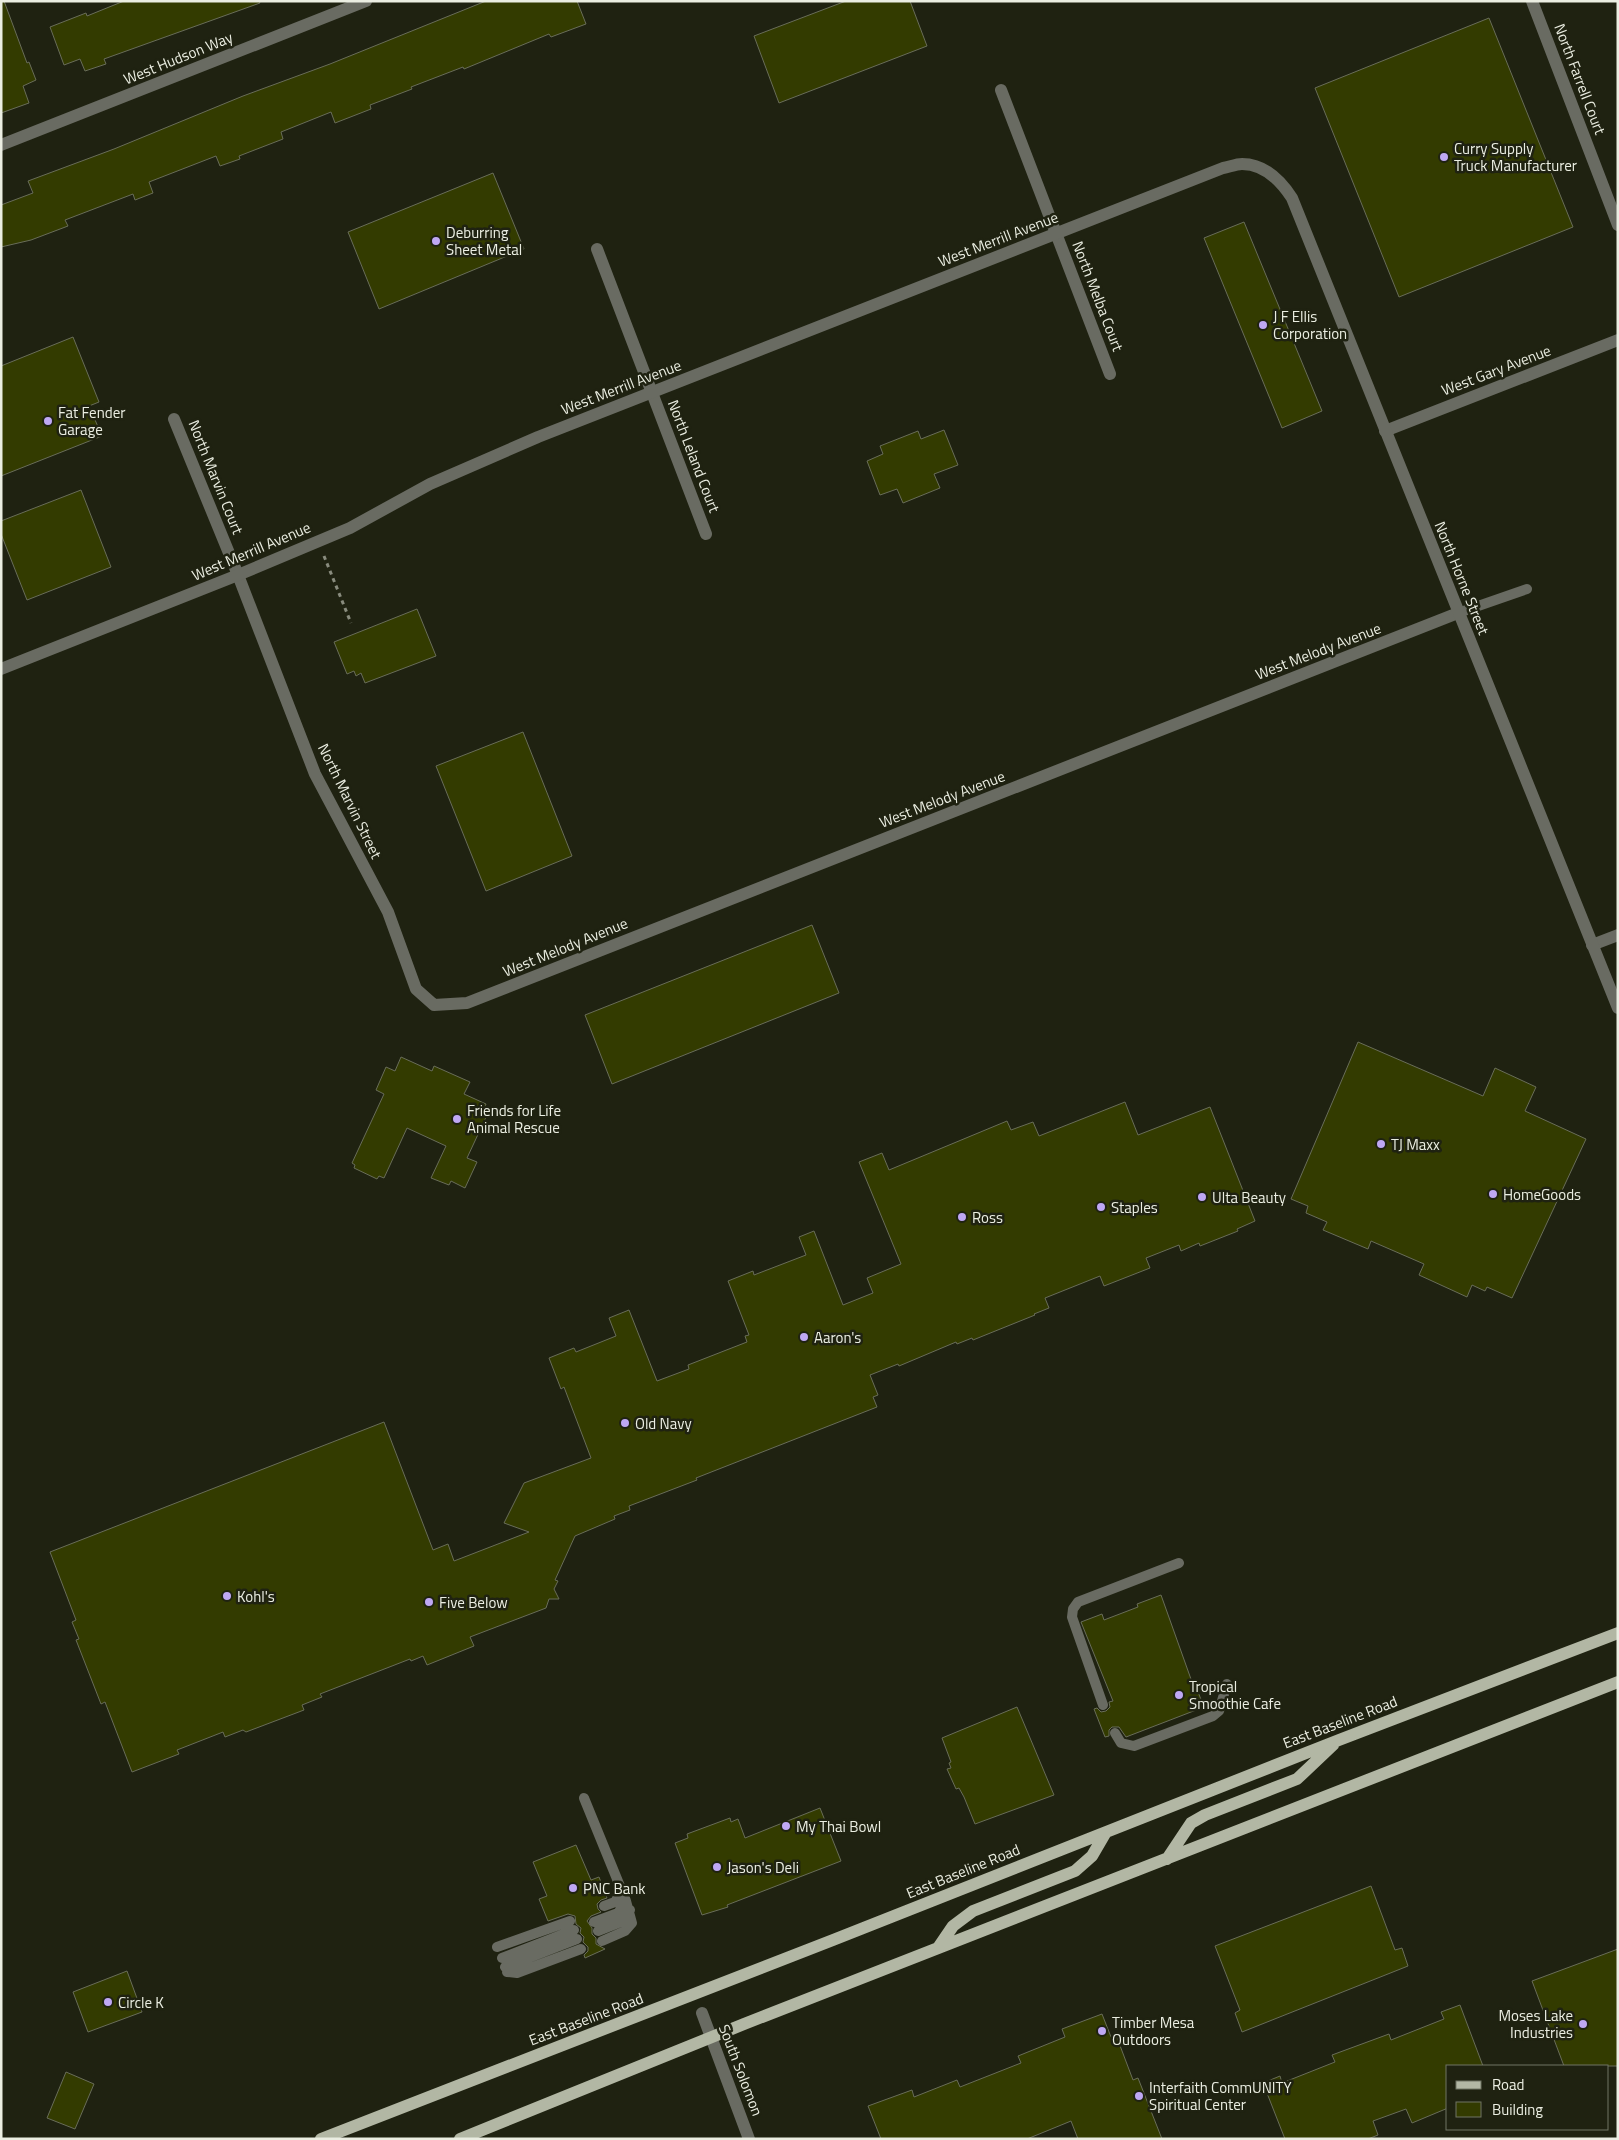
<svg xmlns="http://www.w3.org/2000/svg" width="1619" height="2140" viewBox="0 0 1619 2140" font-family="'Titillium Web',sans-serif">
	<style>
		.building { fill: #333b00; stroke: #696d59 }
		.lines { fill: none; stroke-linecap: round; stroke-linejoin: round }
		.path { stroke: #898c7e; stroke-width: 3; stroke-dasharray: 4 4; stroke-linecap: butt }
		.service { stroke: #696b62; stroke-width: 10 }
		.minor { stroke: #696b62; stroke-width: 12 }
		.tertiary { stroke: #696b62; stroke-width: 12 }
		.primary { stroke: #b2b7a4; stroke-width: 12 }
		.poi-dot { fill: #bfa8f4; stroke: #1f2211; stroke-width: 2 }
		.labels { text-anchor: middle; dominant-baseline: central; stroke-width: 5; stroke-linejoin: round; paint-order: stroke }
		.street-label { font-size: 15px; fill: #ebeee2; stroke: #1f2211 }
		.poi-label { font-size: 15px; fill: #ebeee2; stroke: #1f2211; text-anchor: start }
	</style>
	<rect width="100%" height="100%" fill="#1f2211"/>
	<path class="building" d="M1 1H4L27 63 29 62 36 80 23 86 29 103 1 113Z
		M124 1H259L260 3 104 59 106 64 85 71 80 59 64 65 50 27 86 13 87 16Z
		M486 1H577L586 24 551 37 549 34 464 69 463 67 411 87 412 89 370 105 371 109 335 123 331 112 281 132 283 139 239 156 240 159 220 166 216 156 149 182 153 193 135 200 133 194 65 220 68 226 31 240 1 247V205L33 193 28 181 114 149 243 96 330 64Z
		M846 1H910L927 46 779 103 754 36Z
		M1489 18 1573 227 1399 297 1315 88Z
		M493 173 524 249 379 309 348 232Z
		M1244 222 1322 411 1282 428 1204 238Z
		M73 337 99 402 89 406 102 436 1 476V366Z
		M944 430 958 465 934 474 940 488 903 503 897 489 880 495 867 461 883 454 880 446 918 431 921 439Z
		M81 490 111 567 27 600 1 534V521Z
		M417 609 436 656 365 683 361 673 356 676 354 671 347 674 334 642Z
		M523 732 572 856 486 891 436 766Z
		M812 925 839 993 612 1084 585 1015Z
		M1358 1042 1483 1096 1495 1068 1536 1087 1525 1111 1586 1139 1512 1298 1487 1287 1485 1291 1472 1285 1467 1297 1419 1275 1424 1264 1371 1241 1368 1249 1323 1230 1327 1222 1306 1213 1308 1206 1291 1199Z
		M401 1057 432 1071 434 1066 470 1082 464 1094 486 1104 483 1111 488 1113 467 1158 477 1162 465 1188 451 1181 449 1185 431 1178 446 1146 407 1128 384 1178 379 1176 377 1179 354 1168 355 1165 352 1163 384 1094 376 1090 386 1067 395 1071Z
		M1125 1102 1138 1135 1210 1107 1255 1221 1237 1229 1238 1231 1200 1246 1199 1243 1181 1251 1179 1245 1146 1258 1150 1268 1104 1286 1100 1276 1045 1298 1049 1308 1034 1314 1035 1315 973 1340 972 1338 957 1344 956 1342 899 1366 898 1364 870 1375 878 1395 873 1397 877 1407 696 1478 697 1480 629 1506 630 1510 614 1516 615 1519 575 1536 555 1580 558 1581 554 1589 559 1599H549L546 1608 470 1637 474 1646 427 1665 423 1656 411 1661 410 1659 320 1694 322 1697 302 1705 304 1710 246 1732 243 1730 225 1737 223 1732 177 1750 179 1754 132 1772 105 1702 101 1704 76 1640 79 1639 72 1622 76 1620 50 1552 384 1422 433 1550 448 1544 454 1561 529 1532 504 1523 524 1483 591 1458 564 1387 561 1389 549 1358 574 1348 576 1352 616 1336 609 1318 629 1310 657 1381 689 1369 688 1365 747 1342 745 1336 749 1335 728 1281 753 1271 754 1275 806 1255 799 1237 814 1231 843 1305 873 1293 867 1278 901 1264 859 1162 882 1153 889 1170 1007 1121 1011 1130 1033 1122 1039 1136Z
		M1161 1595 1192 1682H1194L1204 1707 1126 1737 1119 1727H1112L1109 1730V1736L1105 1737 1094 1709 1097 1708 1101 1712 1106 1711 1110 1707 1109 1702 1113 1701 1081 1622 1102 1614 1104 1620 1138 1607 1137 1604Z
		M1017 1707 1054 1795 975 1824 964 1797 959 1788 956 1789 947 1769 951 1768 949 1763 951 1762 942 1738Z
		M820 1808 841 1861 727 1905 728 1907 702 1915 675 1843 688 1838 687 1834 730 1818 731 1822 738 1819 745 1838Z
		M576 1845 591 1880 599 1877 607 1898 601 1900 597 1904 598 1909 601 1912 591 1916 587 1921 592 1928V1934L596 1938V1944L605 1949 585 1958 584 1955 588 1951V1947L583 1942 584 1937 580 1933 581 1928 576 1924 575 1916 568 1914 548 1921 539 1899 547 1896 533 1862Z
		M1371 1886 1395 1950 1402 1948 1408 1966 1242 2032 1235 2013 1240 2010 1215 1946Z
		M1618 1949V2066H1564L1532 1981Z
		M127 1971 142 2012 88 2032 73 1992Z
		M1460 2005 1483 2066H1448V2108L1412 2123 1406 2109 1373 2121 1378 2135 1368 2139H1285L1263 2083 1280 2076 1282 2083 1335 2062 1332 2055 1389 2034 1391 2040 1444 2019 1441 2012Z
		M1102 2014 1111 2037 1116 2035 1133 2080 1138 2078 1162 2139H1078L1071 2121 1027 2139H881L868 2106 912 2090 914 2097 957 2080 960 2087 1021 2063 1018 2056 1065 2037 1062 2029Z
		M66 2072 94 2084 75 2129 47 2118Z"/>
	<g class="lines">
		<path class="path" d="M324 556 351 623"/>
		<path class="service" d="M1458 613 1527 589
			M1103 1705 1072 1617 1073 1609 1078 1602 1179 1563
			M1115 1733 1121 1743 1134 1746 1213 1716 1219 1711 1227 1684
			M584 1798 626 1901 632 1923 625 1931 602 1941
			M604 1906 615 1902 622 1890
			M594 1922 618 1913 626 1901
			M598 1931 623 1921 630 1910
			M497 1947 570 1921
			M502 1958 574 1930
			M505 1967 577 1939
			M507 1972 517 1973 581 1949"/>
		<path class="minor" d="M1532 1 1618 225
			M1001 90 1110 374
			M1 145 366 1
			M597 249 706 534
			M174 419 238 575 315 774 388 912 416 989 434 1005 467 1003 1458 613
			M1385 431 1618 340
			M1592 945 1618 935
			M702 2013 749 2139"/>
		<path class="tertiary" d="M1 669 238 575 350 528 430 484 538 437 1223 168C1229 167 1236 164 1242 164 1265 164 1281 181 1292 198L1618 1008"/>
		<path class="primary" d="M1167 1859 1191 1823 1205 1815 1297 1779 1333 1745
			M938 1948 953 1926 973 1911 1075 1871 1092 1856 1106 1832
			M321 2139 833 1940 1339 1740 1618 1633
			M460 2139 744 2024 1618 1682"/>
	</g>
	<g class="poi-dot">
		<circle cx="1444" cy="157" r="5"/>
		<circle cx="436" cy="241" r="5"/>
		<circle cx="1263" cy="325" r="5"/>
		<circle cx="48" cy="421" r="5"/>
		<circle cx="457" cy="1119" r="5"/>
		<circle cx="1381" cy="1144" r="5"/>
		<circle cx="1493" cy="1194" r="5"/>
		<circle cx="1202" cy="1197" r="5"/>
		<circle cx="1101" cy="1207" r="5"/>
		<circle cx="962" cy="1217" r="5"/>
		<circle cx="804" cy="1337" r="5"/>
		<circle cx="625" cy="1423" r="5"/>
		<circle cx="227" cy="1596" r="5"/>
		<circle cx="429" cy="1602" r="5"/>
		<circle cx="1179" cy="1695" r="5"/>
		<circle cx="786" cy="1826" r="5"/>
		<circle cx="717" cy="1867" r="5"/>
		<circle cx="573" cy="1888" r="5"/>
		<circle cx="108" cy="2002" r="5"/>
		<circle cx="1583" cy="2024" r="5"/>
		<circle cx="1102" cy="2031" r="5"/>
		<circle cx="1139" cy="2096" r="5"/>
	</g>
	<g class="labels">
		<g class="street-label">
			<text transform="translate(178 58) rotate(-22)">West Hudson Way</text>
			<text transform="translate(1580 79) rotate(69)">North Farrell Court</text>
			<text transform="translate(998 239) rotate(-21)">West Merrill Avenue</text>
			<text transform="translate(1098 296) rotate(69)">North Melba Court</text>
			<text transform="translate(1496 370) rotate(-21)">West Gary Avenue</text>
			<text transform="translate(621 387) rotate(-21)">West Merrill Avenue</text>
			<text transform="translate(694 456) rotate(69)">North Leland Court</text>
			<text transform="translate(216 477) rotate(68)">North Marvin Court</text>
			<text transform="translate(251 551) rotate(-23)">West Merrill Avenue</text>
			<text transform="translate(1462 578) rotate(68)">North Horne Street</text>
			<text transform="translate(1318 651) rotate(-21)">West Melody Avenue</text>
			<text transform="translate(942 799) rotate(-21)">West Melody Avenue</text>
			<text transform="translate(350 801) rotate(64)">North Marvin Street</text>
			<text transform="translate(565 947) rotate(-22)">West Melody Avenue</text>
			<text transform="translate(1340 1722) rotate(-21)">East Baseline Road</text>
			<text transform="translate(963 1871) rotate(-22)">East Baseline Road</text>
			<text transform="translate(586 2019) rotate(-21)">East Baseline Road</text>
			<text transform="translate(741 2070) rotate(69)">South Solomon</text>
		</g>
		<g class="poi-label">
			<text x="1454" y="148">Curry Supply<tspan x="1454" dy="17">Truck Manufacturer</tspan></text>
			<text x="446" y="232">Deburring<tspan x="446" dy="17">Sheet Metal</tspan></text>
			<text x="1273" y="316">J F Ellis<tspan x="1273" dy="17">Corporation</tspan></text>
			<text x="58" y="412">Fat Fender<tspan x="58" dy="17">Garage</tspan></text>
			<text x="467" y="1110">Friends for Life<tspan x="467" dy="17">Animal Rescue</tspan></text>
			<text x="1391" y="1144">TJ Maxx</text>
			<text x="1503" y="1194">HomeGoods</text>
			<text x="1212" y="1197">Ulta Beauty</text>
			<text x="1111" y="1207">Staples</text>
			<text x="972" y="1217">Ross</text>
			<text x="814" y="1337">Aaron's</text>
			<text x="635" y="1423">Old Navy</text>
			<text x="237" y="1596">Kohl's</text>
			<text x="439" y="1602">Five Below</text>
			<text x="1189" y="1686">Tropical<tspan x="1189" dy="17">Smoothie Cafe</tspan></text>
			<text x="796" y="1826">My Thai Bowl</text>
			<text x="727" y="1867">Jason's Deli</text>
			<text x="583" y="1888">PNC Bank</text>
			<text x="118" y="2002">Circle K</text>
			<text x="1573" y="2015" text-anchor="end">Moses Lake<tspan x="1573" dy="17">Industries</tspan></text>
			<text x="1112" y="2022">Timber Mesa<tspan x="1112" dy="17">Outdoors</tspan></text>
			<text x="1149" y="2087">Interfaith CommUNITY<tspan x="1149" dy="17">Spiritual Center</tspan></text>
		</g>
	</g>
	<rect width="1619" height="2140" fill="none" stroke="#ebeee2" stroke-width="5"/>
	<rect x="1446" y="2065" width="162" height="65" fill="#1f2211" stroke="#717465"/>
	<rect x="1456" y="2081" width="25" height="8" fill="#b2b7a4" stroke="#717465"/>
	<text x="1492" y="2090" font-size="15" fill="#ebeee2">Road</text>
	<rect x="1456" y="2102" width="25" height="15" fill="#333b00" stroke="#717465"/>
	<text x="1492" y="2115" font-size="15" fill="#ebeee2">Building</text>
</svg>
